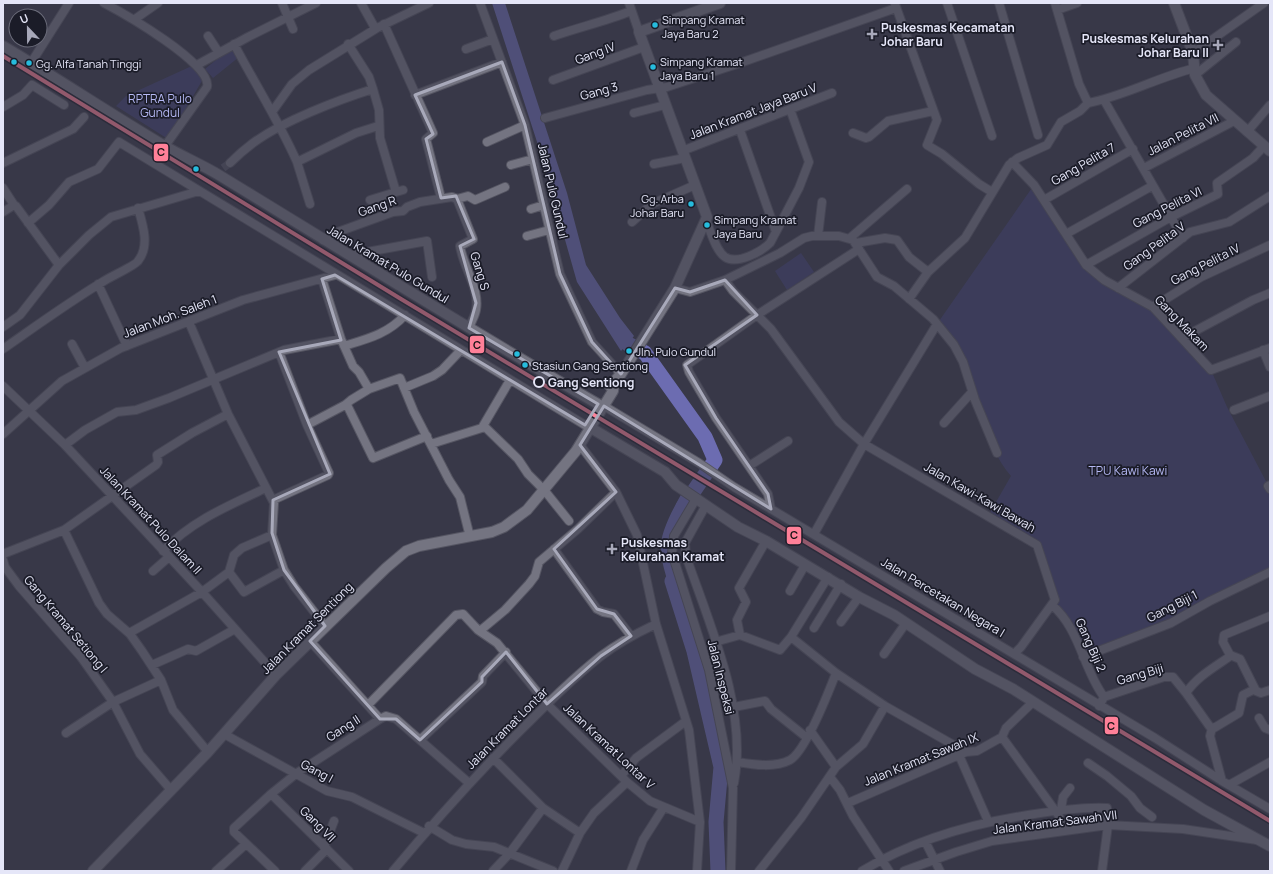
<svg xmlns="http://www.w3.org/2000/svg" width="1273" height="874" viewBox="0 0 1273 874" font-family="Manrope,sans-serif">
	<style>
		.green { fill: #414170 }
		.water { fill: #6c6cb1 }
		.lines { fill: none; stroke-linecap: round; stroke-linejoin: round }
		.river { stroke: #6c6cb1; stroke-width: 15 }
		.minor-tunnel { stroke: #525262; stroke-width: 8; stroke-dasharray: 8 4; stroke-linecap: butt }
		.minor-casing { stroke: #555562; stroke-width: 10 }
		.tertiary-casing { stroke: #555562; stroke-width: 12 }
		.minor { stroke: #747481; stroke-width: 8 }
		.tertiary { stroke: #747481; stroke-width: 10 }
		.rail-1-casing { stroke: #1b1c28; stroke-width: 7 }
		.rail-1 { stroke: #ff8098; stroke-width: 4 }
		.marked { fill: none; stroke: #a8a9ba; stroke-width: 3; stroke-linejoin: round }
		.bus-dot { fill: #26bcdd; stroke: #1b1c28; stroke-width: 1.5 }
		.poi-dot { fill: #a8a9ba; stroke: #1b1c28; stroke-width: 1.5 }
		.stop-dot { fill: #1b1c28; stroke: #e5e6f8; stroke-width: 2 }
		.labels { text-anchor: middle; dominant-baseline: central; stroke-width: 3.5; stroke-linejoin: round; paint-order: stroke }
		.bus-label { font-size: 11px; fill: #e5e6f8; stroke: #1b1c28; text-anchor: start }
		.poi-label { font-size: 12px; font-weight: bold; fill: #e5e6f8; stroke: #1b1c28; text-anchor: start }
		.street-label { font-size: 12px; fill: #e5e6f8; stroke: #1b1c28 }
		.park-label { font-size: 12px; fill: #b5b8f4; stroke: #1b1c28 }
		.stop-label { font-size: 12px; font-weight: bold; fill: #e5e6f8; stroke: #1b1c28; text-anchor: start }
		.line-badge { stroke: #1b1c28; stroke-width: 1.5 }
		.pale-badge-label { font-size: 11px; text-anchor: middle; font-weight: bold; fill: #111 }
	</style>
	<rect width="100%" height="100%" fill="#383848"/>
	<path class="green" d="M232 47 239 57 213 78 205 69Z
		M194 65 203 79 168 139 116 106 126 96Z
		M1034 185 1086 265 1150 304 1211 370 1227 407 1270 489V572L1171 623 1083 657 1052 605 1040 548 988 516 1011 476C984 445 981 399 963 362 957 349 945 336 937 324Z
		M801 253 814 272 787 290 775 271Z"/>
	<path class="water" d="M492 3H505L567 193 586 265 620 318 634 336 621 351 577 282 539 148Z
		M682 493 693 499C685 512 672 528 669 543 667 557 679 584 683 598L674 601C670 586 659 561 661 544 662 529 674 507 682 493Z"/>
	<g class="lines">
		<path class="river" d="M616 327 628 344 645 353 705 437 715 460 683 507
			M672 581 694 651 721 767 716 822 718 871"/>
		<path class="minor-tunnel" d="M223 168 230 163"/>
		<g class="minor-casing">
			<path id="minor" d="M104 3C123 13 213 64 207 87L165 146
				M282 3 293 29
				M361 3 375 28
				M480 3 525 125 560 274 592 342 621 374
				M629 3 639 32
				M947 3 992 136
				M999 3 1038 135
				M1055 3 1079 84 1088 103
				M895 4 937 120 927 145 942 154 979 184 992 192
				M1057 10 1077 3
				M135 19 158 3
				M384 24 433 133 426 139 441 198
				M208 36 219 53
				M554 36C580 27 606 21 631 11
				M234 44C255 84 279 121 297 162L356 133 378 126
				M348 44 369 77 373 89 379 110 380 138 396 192 403 190
				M466 49 493 39
				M1193 53 1264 3
				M31 63 69 3
				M197 65 248 37 316 3
				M1195 75 1236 42
				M553 80 644 47
				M415 95 502 62
				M1104 100 1183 238
				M1088 103C1125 96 1158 77 1195 68
				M3 107 23 95 32 85 64 105
				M272 112 292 84 309 70 377 28 429 3
				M634 113 665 105
				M545 118 647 90 667 87 740 63 896 8
				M1247 132 1270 105
				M853 133 866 138 869 137 888 121 933 111
				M487 142 525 125
				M682 151 832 93
				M297 162 310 204
				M1012 162 1034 185 1086 265 1104 280 1153 307 1211 370 1270 348
				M3 163 73 129 84 117
				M230 163C237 156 245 149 253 143 283 121 338 100 373 89
				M654 164 685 158
				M511 165 533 159
				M1144 168 1234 121
				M3 188 14 205 16 206 59 265
				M457 199 468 196 475 200 505 187
				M370 200 396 192
				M1044 200 1133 149
				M531 209 544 205
				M3 212 14 205
				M706 221C711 231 715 250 725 257 737 265 761 252 770 243 772 240 774 235 776 232L740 130
				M632 222 652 204 695 185
				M28 223 49 205 69 182 98 169 119 142 585 425
				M776 232 799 188 809 162 790 109
				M1066 234 1152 186
				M527 236 549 230
				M818 236 822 202
				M850 238 907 189
				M323 240 335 233 393 212 403 211 407 207 420 202 452 197 457 199 473 239 460 246C463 267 480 289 476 310 475 316 471 322 469 328
				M856 243 885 238 897 240 909 257 928 272
				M351 255 427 241 432 277
				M1086 265 1171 217 1218 194 1217 183 1253 158 1264 146
				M322 279 341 339 353 366 359 372 369 389
				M725 280 780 253 804 238 812 236H839L853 240 877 277 894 286 933 319 954 345 963 362 975 400 997 453
				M98 284 127 346
				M675 288 690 292 725 280 733 291 771 329 839 422 864 444 1037 545 1055 600 1021 647 1014 654
				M1118 288 1190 232 1229 222 1270 196
				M909 299 928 272 965 238 1009 165 1018 158 1047 145 1061 122 1080 111 1088 103
				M1153 307 1201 277 1270 245
				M189 322 228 414 274 503 272 535 284 570 294 586 325 626
				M3 327 20 315 59 265 89 235 111 217 199 191
				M1182 338 1253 300 1270 293
				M72 344 85 368
				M344 346C367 339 388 334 405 315
				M3 349C36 326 69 302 104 281 110 277 136 265 138 261 150 246 143 225 138 208
				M1263 350 1270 367
				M3 386 65 445 202 592 276 675
				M404 388 433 376 442 370 461 350
				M345 405 348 407 373 458 427 436
				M604 406 699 463 734 487 1155 738 1222 781 1270 809
				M1234 410 1270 396
				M944 423 972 392
				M307 425 345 405 351 400 369 389 400 378 414 412 449 480 460 497 470 537
				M483 426 510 380
				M3 434 62 381 121 348 243 300 335 275
				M431 444 485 427 518 459 528 474 545 491 569 521
				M65 445 85 430 117 412 136 410 169 398 284 350 341 339
				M580 445 616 492 637 535 656 624 689 730 700 822 697 871
				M749 466 788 441
				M1270 485 1268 486 1270 489
				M696 499 674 536 672 553 709 670 733 788 731 871
				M273 500 328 475 329 473 307 425 279 352
				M706 505 685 543 686 556C710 626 748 709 734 783
				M771 509 768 494 716 418 689 372 687 365 757 315 859 249
				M64 530 99 603 107 614 130 634 142 651 161 680 173 710 208 752
				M814 534 864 444 937 324
				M554 549 597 609 603 612 614 614 631 636
				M163 551C191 521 230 505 266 488
				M3 554 64 530 156 465 158 462 157 455 192 433 228 414
				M3 560 5 567 19 586 81 657 113 702 140 754 171 790
				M153 571 169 557
				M229 572 244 592 284 570
				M790 591 805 565
				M1052 605C1080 629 1083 669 1104 697
				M841 622 859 597
				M814 628 841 584
				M481 630 505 610 529 584 535 576 539 562 578 529 616 492
				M130 634 131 632 202 592 229 572 234 555 242 548 272 535
				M740 635 737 620 746 602 739 588 766 541
				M791 637 828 577
				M310 641 380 719
				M715 642 740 635 780 650 791 637 836 673 885 706 966 752
				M884 654 906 623
				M1230 655 1240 659 1256 691 1261 693 1270 690
				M1083 657 1171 623 1210 601 1270 572
				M152 665 188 649 196 651 235 629
				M1186 693C1197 677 1213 668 1229 657L1230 655 1223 642 1224 635 1270 616
				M368 705 456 615 463 614 478 630 497 643 547 704 627 782 650 801 700 822
				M1099 706 1104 697 1164 677H1173L1186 693 1210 727 1214 728 1239 713 1243 695 1255 689
				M734 707 765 701 771 709 806 737
				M1259 718 1265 728 1270 730
				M1212 728 1210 736 1222 781
				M810 730 836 767
				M66 733 113 702 161 680
				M224 734 327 791 352 797 424 833
				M1002 737 1059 816 1063 831
				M420 740 482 682 483 676 506 652
				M959 755 988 821
				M493 758 543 808 580 833
				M738 762C754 765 775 768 790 760 806 751 829 691 836 673
				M1088 763 1107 776 1131 796 1140 808 1152 817
				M621 776 636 758 686 721
				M830 777 840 790 853 816 889 871
				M1229 785 1270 762
				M271 794 349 871
				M848 803 945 761 966 752 977 751 1002 737 1006 728 1033 702
				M1061 810 1063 797 1070 788
				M429 826 452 840 466 844 494 847 553 871
				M925 841 940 871
				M324 847 334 821
				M216 871 246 844
				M275 871 234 832V828L271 794 297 773 380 719 386 716 396 719 469 783
				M305 871 327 849
				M393 871C434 822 476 775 521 730 547 704 573 678 601 656 618 643 637 633 656 624
				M493 871 509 854 543 808
				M562 871 580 833 594 813 627 782
				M631 871 643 840 664 807
				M759 871 801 818 836 767 863 744 885 706
				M862 871C913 840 970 824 1028 815 1054 811 1080 807 1107 808L1108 825 1102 871
				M904 871 956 852 992 841 1108 825 1183 829 1257 840"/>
		</g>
		<g class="tertiary-casing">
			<path id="tertiary" d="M1174 3 1193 53 1195 75 1206 95 1270 151
				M3 46C57 78 109 113 163 145 181 156 201 164 219 175 345 252 470 330 598 404
				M610 386 621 374 675 288 707 217 639 32 720 3
				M591 428 665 472 676 485 738 527 766 541 859 597 894 615 975 669 1013 689 1204 810 1270 846
				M93 871 208 752 276 675 386 568 406 551 419 546 492 532 504 527 527 510 576 451 613 391 614 383"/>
		</g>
		<use href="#minor" class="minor"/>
		<use href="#tertiary" class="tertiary"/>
		<g class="rail-1-casing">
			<path id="rail-1" d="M3 56 401 299 1270 821"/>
		</g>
		<use href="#rail-1" class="rail-1"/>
	</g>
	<path d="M0 0H1273V874H0ZM502 62 525 125 560 274 592 342 621 374 675 288 690 292 725 280 757 315 685 365 716 418 768 494 771 509 604 406 580 445 616 492 554 549 597 609 614 614 631 636 601 656 547 704 506 652 482 677V682L420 740 396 719H380L310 641 325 626 284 570 272 533 273 500 330 474 279 352 341 340 322 279 335 275 585 425 598 404 469 328 476 303 460 246 474 239 456 196 441 198 426 139 433 134 415 95Z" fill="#383848" fill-opacity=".55" fill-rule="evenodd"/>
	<path class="marked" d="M502 62 525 125 560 274 592 342 621 374 675 288 690 292 725 280 757 315 685 365 716 418 768 494 771 509 604 406 580 445 616 492 554 549 597 609 614 614 631 636 601 656 547 704 506 652 482 677V682L420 740 396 719H380L310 641 325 626 284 570 272 533 273 500 330 474 279 352 341 340 322 279 335 275 585 425 598 404 469 328 476 303 460 246 474 239 456 196 441 198 426 139 433 134 415 95Z"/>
	<g class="bus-dot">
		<circle cx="655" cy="25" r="3.5"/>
		<circle cx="14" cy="62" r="3.5"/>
		<circle cx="29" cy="63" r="3.5"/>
		<circle cx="653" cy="67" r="3.5"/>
		<circle cx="196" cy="169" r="3.5"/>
		<circle cx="691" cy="204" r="3.5"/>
		<circle cx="707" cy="225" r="3.5"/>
		<circle cx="629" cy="351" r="3.5"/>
		<circle cx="517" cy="354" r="3.5"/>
		<circle cx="525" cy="365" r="3.5"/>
	</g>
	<g class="poi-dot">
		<path d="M870 28h4v4h4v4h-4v4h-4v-4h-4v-4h4z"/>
		<path d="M1216 39h4v4h4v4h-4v4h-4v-4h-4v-4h4z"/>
		<path d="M610 543h4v4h4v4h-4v4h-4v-4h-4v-4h4z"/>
	</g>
	<circle class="stop-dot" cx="539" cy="382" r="5"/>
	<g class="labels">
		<g class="bus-label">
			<text x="662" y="19">Simpang Kramat<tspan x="662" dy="14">Jaya Baru 2</tspan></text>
			<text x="660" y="61">Simpang Kramat<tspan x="660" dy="14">Jaya Baru 1</tspan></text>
			<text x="36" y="63">Gg. Alfa Tanah Tinggi</text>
			<text x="684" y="198" text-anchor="end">Gg. Arba<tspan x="684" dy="14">Johar Baru</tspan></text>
			<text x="714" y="219">Simpang Kramat<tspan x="714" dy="14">Jaya Baru</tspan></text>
			<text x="636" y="351">Jln. Pulo Gundul</text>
			<text x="532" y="365">Stasiun Gang Sentiong</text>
		</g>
		<g class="poi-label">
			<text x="881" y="27">Puskesmas Kecamatan<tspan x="881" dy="14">Johar Baru</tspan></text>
			<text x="1209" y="38" text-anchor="end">Puskesmas Kelurahan<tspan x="1209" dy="14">Johar Baru II</tspan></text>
			<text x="621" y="542">Puskesmas<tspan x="621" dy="14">Kelurahan Kramat</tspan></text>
		</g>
		<g class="street-label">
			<text transform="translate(595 53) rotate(-20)">Gang IV</text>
			<text transform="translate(599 91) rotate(-15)">Gang 3</text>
			<text transform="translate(753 111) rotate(-21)">Jalan Kramat Jaya Baru V</text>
			<text transform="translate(1183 134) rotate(-27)">Jalan Pelita VII</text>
			<text transform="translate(1083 164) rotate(-30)">Gang Pelita 7</text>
			<text transform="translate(553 191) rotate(77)">Jalan Pulo Gundul</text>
			<text transform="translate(377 206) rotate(-19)">Gang R</text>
			<text transform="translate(1167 207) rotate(-27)">Gang Pelita VI</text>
			<text transform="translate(1154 246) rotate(-36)">Gang Pelita V</text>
			<text transform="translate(388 264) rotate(31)">Jalan Kramat Pulo Gundul</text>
			<text transform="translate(1205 264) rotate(-27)">Gang Pelita IV</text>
			<text transform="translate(480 271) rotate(73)">Gang S</text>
			<text transform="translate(170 316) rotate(-21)">Jalan Moh. Saleh 1</text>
			<text transform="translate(1182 323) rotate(46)">Gang Makam</text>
			<text transform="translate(980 497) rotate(30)">Jalan Kawi-Kawi Bawah</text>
			<text transform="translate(151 520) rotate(47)">Jalan Kramat Pulo Dalam II</text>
			<text transform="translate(943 597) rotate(31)">Jalan Percetakan Negara I</text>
			<text transform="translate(1172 606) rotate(-27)">Gang Biji 1</text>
			<text transform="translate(66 624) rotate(50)">Gang Kramat Setiong I</text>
			<text transform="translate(307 628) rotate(-45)">Jalan Kramat Sentiong</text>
			<text transform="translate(1091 645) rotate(66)">Gang Biji 2</text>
			<text transform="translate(1140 674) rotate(-16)">Gang Biji</text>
			<text transform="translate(721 677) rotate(76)">Jalan Inspeksi</text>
			<text transform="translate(343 728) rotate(-33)">Gang II</text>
			<text transform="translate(507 728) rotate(-45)">Jalan Kramat Lontar</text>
			<text transform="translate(609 746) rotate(43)">Jalan Kramat Lontar V</text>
			<text transform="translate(921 759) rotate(-22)">Jalan Kramat Sawah IX</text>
			<text transform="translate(317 771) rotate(28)">Gang I</text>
			<text transform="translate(1055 822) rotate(-7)">Jalan Kramat Sawah VII</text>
			<text transform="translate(318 824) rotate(45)">Gang VII</text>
		</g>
		<g class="park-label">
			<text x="160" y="98">RPTRA Pulo<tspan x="160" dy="14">Gundul</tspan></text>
			<text x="1128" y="470">TPU Kawi Kawi</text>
		</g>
		<g class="stop-label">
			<text x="548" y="382">Gang Sentiong</text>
		</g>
	</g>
	<g class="line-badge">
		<rect x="153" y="143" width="16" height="19" rx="4" fill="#ff8098"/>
		<rect x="469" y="335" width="16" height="19" rx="4" fill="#ff8098"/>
		<rect x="786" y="526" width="16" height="19" rx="4" fill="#ff8098"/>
		<rect x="1104" y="716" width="15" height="19" rx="4" fill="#ff8098"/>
	</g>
	<g class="pale-badge-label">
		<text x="161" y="156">C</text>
		<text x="477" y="349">C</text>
		<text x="794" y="539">C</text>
		<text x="1111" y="730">C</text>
	</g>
	<rect width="1273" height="874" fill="none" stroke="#e5e6f8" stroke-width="8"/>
	<g transform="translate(28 28) rotate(338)"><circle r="19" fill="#1b1c28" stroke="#6c6d7b"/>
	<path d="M0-3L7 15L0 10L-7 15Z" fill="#a8a9ba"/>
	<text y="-6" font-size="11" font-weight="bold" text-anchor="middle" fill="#e5e6f8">U</text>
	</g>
</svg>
